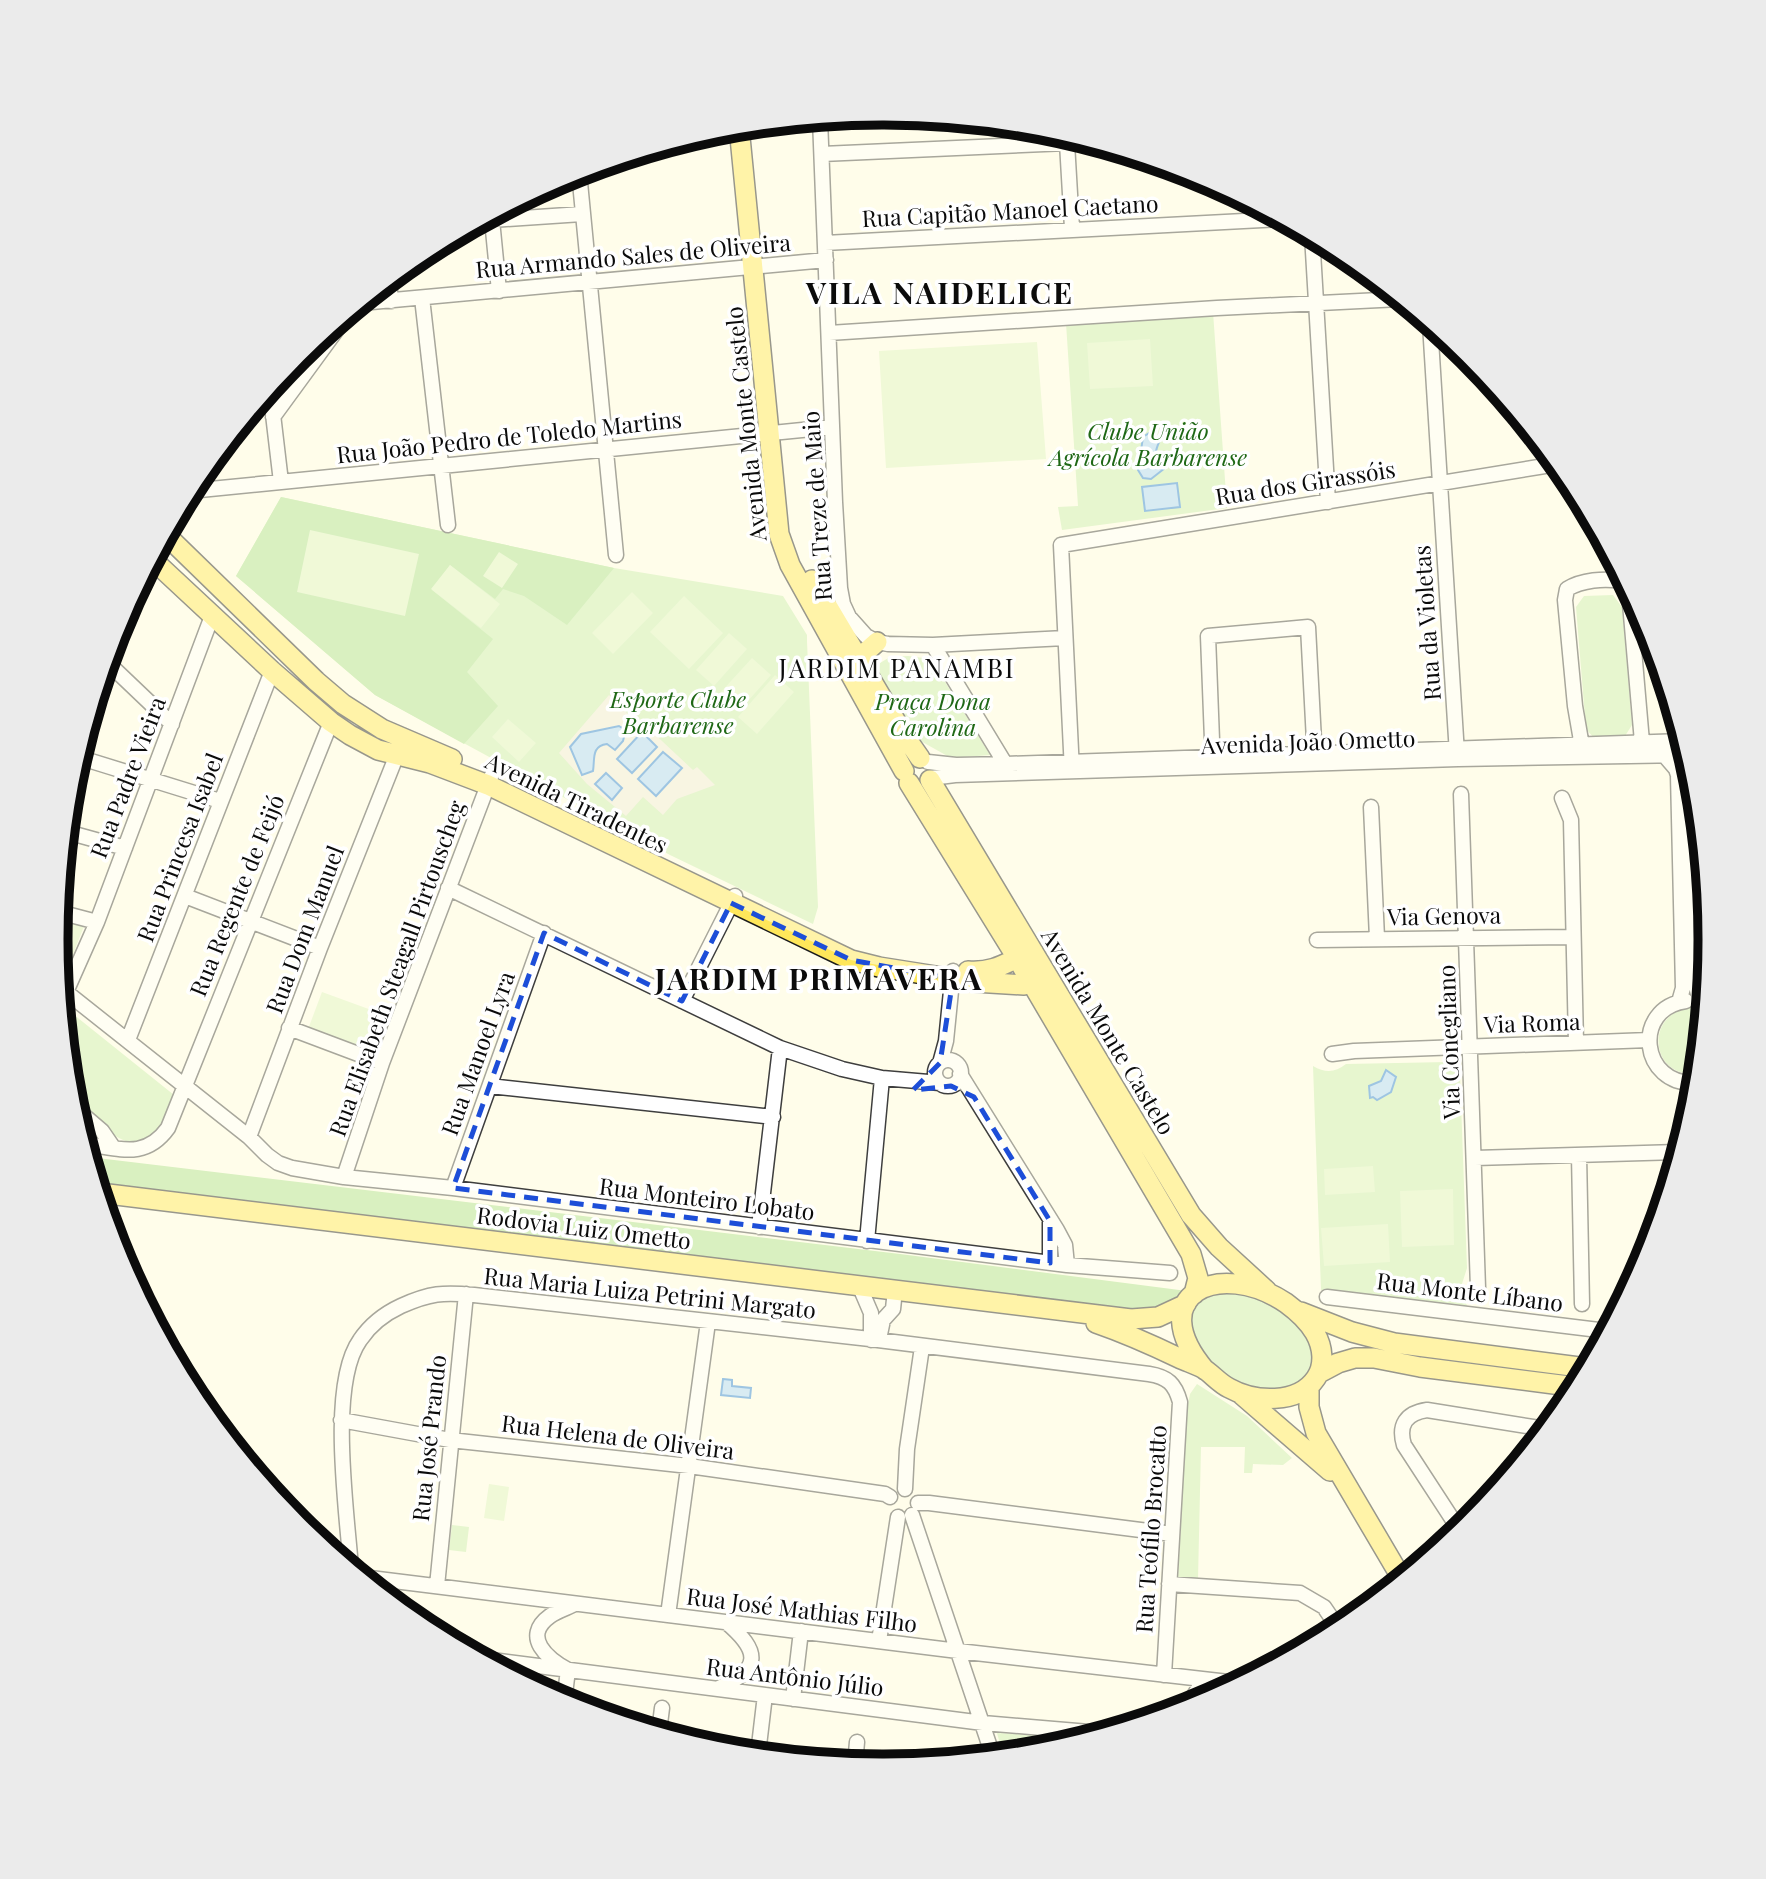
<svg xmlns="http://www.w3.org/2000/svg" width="1766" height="1879" viewBox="0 0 1766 1879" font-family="'Playfair Display',serif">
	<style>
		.green { fill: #c9edb0 }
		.forest { fill: #aadf8e }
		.pitch { fill: #ddf3c2 }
		.plaza { fill: #efebd9; fill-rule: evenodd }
		.water { fill: #a9d5fc; stroke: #2982da; stroke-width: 2 }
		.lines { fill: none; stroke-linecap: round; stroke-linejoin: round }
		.minor-casing { stroke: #3e3e3e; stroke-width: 17 }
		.major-casing { stroke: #1c1c1c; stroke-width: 22 }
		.minor { stroke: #fff; stroke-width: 14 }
		.major { stroke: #ffe75a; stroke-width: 19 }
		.marked { fill: none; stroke: #1d4ed8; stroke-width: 5; stroke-dasharray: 14 9; stroke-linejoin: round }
		.labels { text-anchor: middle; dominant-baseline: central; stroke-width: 7; stroke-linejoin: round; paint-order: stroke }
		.street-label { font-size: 23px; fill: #0b0b0b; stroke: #fff }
		.park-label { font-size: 23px; font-style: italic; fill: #1f6816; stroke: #fff }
		.quarter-label { font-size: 26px; letter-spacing: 2px; fill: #0b0b0b; stroke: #fff }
		.district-label { font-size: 30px; font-weight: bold; letter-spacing: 2px; fill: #0b0b0b; stroke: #fff }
		.rim { fill: none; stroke: #0b0b0b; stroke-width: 9 }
	</style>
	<rect width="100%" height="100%" fill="#fffdea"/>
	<path class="green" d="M1213 312 1227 508 1062 530 1058 507 1078 506 1066 323Z
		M281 497 614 568 783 596 807 635V641L818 907 813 924 670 855 375 695 236 576Z
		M1613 595 1622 607 1632 725 1625 736 1594 738 1586 729 1576 607 1584 596Z
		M908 656 931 659 990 755 951 758 917 739 878 671 880 663 890 657Z
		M63 1006 174 1095C170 1105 167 1117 161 1126 134 1168 97 1120 72 1099Z
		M1689 1007 1703 1010 1697 1073C1653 1080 1642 1017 1689 1007Z
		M1448 1062 1455 1065 1460 1075 1467 1268 1461 1287 1467 1306 1321 1290 1313 1066C1325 1073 1335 1073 1346 1064Z
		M1244 1290 1294 1316 1318 1357 1299 1389 1240 1388 1198 1355 1188 1319C1205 1287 1210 1294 1244 1290Z
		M1197 1384 1247 1416 1292 1458 1283 1465 1253 1464 1252 1473H1244L1245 1447H1201L1198 1579 1178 1578 1187 1409 1190 1394Z
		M452 1525 469 1527 466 1552 449 1550Z
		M997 1733 1082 1737 1080 1740 1044 1751 1003 1755Z"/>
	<path class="forest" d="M281 497 614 568 567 625 524 596 503 589 495 599 450 565 432 590 493 639 467 672 498 706 464 744 375 695 236 576Z
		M89 1157 900 1254 1187 1291 1154 1315 98 1186Z"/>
	<path class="pitch" d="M1150 339 1153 386 1090 389 1087 343Z
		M1037 342 1046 459 886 468 879 351Z
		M310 530 419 554 405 616 297 592Z
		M499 552 518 564 502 588 483 576Z
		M450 565 500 604 481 628 431 589Z
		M632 592 653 613 613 654 592 633Z
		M684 596 723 633 689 669 650 632Z
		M729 633 747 649 714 686 696 670Z
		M752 658 771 675 739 711 720 693Z
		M775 675 794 692 757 734 738 717Z
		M508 719 536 743 519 762 492 737Z
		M58 921 84 926 63 980 60 978 56 939Z
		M322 992 385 1015 371 1055 307 1032Z
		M1373 1166 1375 1192 1325 1195 1324 1169Z
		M1453 1189 1454 1245 1402 1247 1400 1191Z
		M1388 1224 1390 1262 1324 1266 1321 1228Z
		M489 1484 509 1487 504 1521 484 1518Z"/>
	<path class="plaza" d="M609 695 643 729 646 726 693 770 697 767 715 785 677 799 663 815 643 797 626 816 587 784 559 753ZM619 726 623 741 619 746 615 750 607 743 600 745 594 757 581 734Z"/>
	<path class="water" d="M1152 431 1160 440C1154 453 1153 458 1165 468L1151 479 1143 478 1138 470 1143 437Z
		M1177 483 1180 507 1145 511 1142 487Z
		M619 726 622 728 625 733 623 741 615 750 607 744C591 746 595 759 593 771L582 775 570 747 581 734Z
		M642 732 657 747 632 773 617 759Z
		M663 752 682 768 656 796 638 779Z
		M606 773 622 788 612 800 595 784Z
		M1386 1070 1396 1077 1391 1092 1377 1100 1373 1097 1370 1098 1369 1086 1381 1081Z
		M723 1379 732 1380V1386L751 1388 750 1398 721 1395Z"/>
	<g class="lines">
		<g class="minor-casing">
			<path id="minor" d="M820 119 835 502 840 588 843 604 849 617 866 636 877 642 888 644 933 645 1065 638
				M1067 143 1072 228
				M822 154 1090 142
				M579 172 616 555
				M1312 235 1328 502
				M825 243 1281 219
				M389 281 391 301
				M499 291 492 220 582 214
				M422 298 448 525
				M361 303 826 260
				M1430 324 1457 754
				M829 333 1217 308 1400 299
				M270 389 281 482
				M273 417 349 313
				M190 491 832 427
				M933 645 1009 770
				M107 662 172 724
				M1583 752 1575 706 1565 600 1567 589C1582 580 1604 578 1621 581L1629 592 1642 742
				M1664 755 1676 769 1678 775 1683 988 1679 1002
				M78 757 220 801
				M928 762 956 765 1006 764 1683 741
				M1213 766 1208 636 1308 627 1315 760
				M1072 771 1061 545 1557 464
				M1692 771 1696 986 1700 1002
				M931 778 955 775 1458 759 1687 755
				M1461 794 1478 1288
				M1562 798 1571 820 1576 1043
				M1371 807 1377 938
				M67 832 125 848
				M448 888 780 1048 842 1069 882 1078 940 1083
				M185 896 320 948
				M59 912 97 922
				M1317 940 1572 937
				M61 988 249 1137 267 1155 278 1163 292 1168 344 1177 453 1188 1067 1265 1170 1273
				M66 992 97 922 212 616
				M682 1001 735 896
				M1686 1001C1632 1008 1640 1086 1696 1083
				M289 1028 382 1063
				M128 1040 272 671
				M1332 1054 1354 1051 1649 1040
				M935 1073a13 13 0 1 1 26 0a13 13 0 1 1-26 0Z
				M940 1063 946 1041 953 971
				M960 1074 1057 1230 1065 1245 1067 1265
				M490 1086 773 1117
				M74 1107 102 1131 113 1147
				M249 1137 320 948 400 747
				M85 1144C119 1148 145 1160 168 1128L331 722
				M1579 1155 1582 1304
				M1475 1158 1678 1152
				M344 1177 382 1063 491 777
				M453 1188 544 933
				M759 1227 780 1048
				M867 1241 882 1078
				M1050 1263V1222
				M859 1285 871 1313V1340
				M1327 1297 1607 1331
				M879 1339 883 1320 893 1309 895 1290
				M341 1420 450 1440 689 1466 885 1494 890 1497
				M905 1489 907 1449 922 1347
				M918 1503H929L1172 1534
				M912 1515 993 1756
				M1460 1531 1404 1445C1398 1425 1406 1413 1427 1410L1546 1429
				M351 1568C347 1512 328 1385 360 1340 370 1325 386 1313 401 1306 430 1293 443 1292 474 1295L870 1339 1149 1374C1168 1377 1175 1384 1180 1402L1164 1675
				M362 1577 958 1651 1237 1683
				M1169 1584 1300 1593 1324 1607 1339 1629
				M437 1586 466 1294
				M668 1615 708 1322
				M879 1641 898 1517
				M484 1659 983 1723 1101 1733
				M719 1688C762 1669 760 1651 726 1622
				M793 1699 801 1631
				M564 1702 568 1670C548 1659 521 1637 550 1616 557 1611 567 1608 575 1604
				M1187 1707 1198 1689 1208 1681
				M659 1732 662 1708
				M758 1754 765 1695
				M855 1764 857 1742"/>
		</g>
		<g class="major-casing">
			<path id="major" d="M739 127 779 534 790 565 904 771
				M166 535 316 681 343 704 382 729 452 759
				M153 560 272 671 331 722 350 735 378 750 430 763 488 785 851 960 879 967 974 982 1024 985 1047 975
				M812 580 904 735 920 758
				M859 658 877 642
				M930 780 1191 1215 1219 1247 1267 1291
				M909 783 1017 958 1191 1254 1198 1278 1194 1294
				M968 971C996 973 1008 961 1033 951
				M100 1193 1131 1319 1158 1317 1186 1304
				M1301 1312 1352 1332 1394 1343 1587 1368
				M1096 1323C1125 1333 1152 1345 1179 1358 1187 1362 1196 1364 1204 1369 1212 1374 1219 1383 1229 1388 1254 1402 1298 1405 1316 1378 1325 1365 1323 1347 1315 1333 1308 1321 1297 1311 1286 1303 1219 1258 1142 1295 1205 1370
				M1321 1372 1338 1363 1355 1358H1374L1420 1367 1577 1387
				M1309 1387V1407L1316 1433 1402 1579
				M1242 1395 1330 1471"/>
		</g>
		<use href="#minor" class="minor"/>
		<use href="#major" class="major"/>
	</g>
	<path d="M0 0H1766V1879H0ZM731 903 851 960 953 979 940 1063 913 1090 951 1086 974 1097 1050 1221V1263L453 1188 544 933 682 1001Z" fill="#fffdea" fill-opacity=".55" fill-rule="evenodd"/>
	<path class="marked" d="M731 903 851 960 953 979 940 1063 913 1090 951 1086 974 1097 1050 1221V1263L453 1188 544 933 682 1001Z"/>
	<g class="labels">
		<g class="street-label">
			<text transform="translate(1010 210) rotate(-3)">Rua Capitão Manoel Caetano</text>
			<text transform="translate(633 255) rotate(-5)">Rua Armando Sales de Oliveira</text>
			<text transform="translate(745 424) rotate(-96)">Avenida Monte Castelo</text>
			<text transform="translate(509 436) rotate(-6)">Rua João Pedro de Toledo Martins</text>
			<text transform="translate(1305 482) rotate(-9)">Rua dos Girassóis</text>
			<text transform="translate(816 506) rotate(-94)">Rua Treze de Maio</text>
			<text transform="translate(1426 623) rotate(-94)">Rua da Violetas</text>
			<text transform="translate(1308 741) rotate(-2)">Avenida João Ometto</text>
			<text transform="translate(127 777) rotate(-69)">Rua Padre Vieira</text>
			<text transform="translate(577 802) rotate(26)">Avenida Tiradentes</text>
			<text transform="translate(179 847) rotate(-69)">Rua Princesa Isabel</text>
			<text transform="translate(236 895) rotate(-68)">Rua Regente de Feijó</text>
			<text transform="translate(1444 915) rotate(-1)">Via Genova</text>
			<text transform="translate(304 929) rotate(-69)">Rua Dom Manuel</text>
			<text transform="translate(396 968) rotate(-70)">Rua Elisabeth Steagall Pirtouscheg</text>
			<text transform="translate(1532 1022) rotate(-2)">Via Roma</text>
			<text transform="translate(1109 1031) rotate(59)">Avenida Monte Castelo</text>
			<text transform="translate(1448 1042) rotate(-92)">Via Conegliano</text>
			<text transform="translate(477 1053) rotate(-70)">Rua Manoel Lyra</text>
			<text transform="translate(707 1198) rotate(7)">Rua Monteiro Lobato</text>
			<text transform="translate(584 1227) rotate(7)">Rodovia Luiz Ometto</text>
			<text transform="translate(1470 1291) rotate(7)">Rua Monte Líbano</text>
			<text transform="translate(650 1292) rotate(6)">Rua Maria Luiza Petrini Margato</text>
			<text transform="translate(618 1436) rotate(7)">Rua Helena de Oliveira</text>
			<text transform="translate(428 1438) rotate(-84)">Rua José Prando</text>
			<text transform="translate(1150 1529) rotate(-86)">Rua Teófilo Brocatto</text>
			<text transform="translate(802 1609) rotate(7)">Rua José Mathias Filho</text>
			<text transform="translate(795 1676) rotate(7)">Rua Antônio Júlio</text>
		</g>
		<g class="park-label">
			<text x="1148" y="430">Clube União<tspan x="1148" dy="26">Agrícola Barbarense</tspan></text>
			<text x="678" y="698">Esporte Clube<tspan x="678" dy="26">Barbarense</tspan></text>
			<text x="933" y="700">Praça Dona<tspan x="933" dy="26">Carolina</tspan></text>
		</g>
		<g class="quarter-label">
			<text x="897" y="667">JARDIM PANAMBI</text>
		</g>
		<g class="district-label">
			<text x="940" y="292">VILA NAIDELICE</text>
			<text x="819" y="978">JARDIM PRIMAVERA</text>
		</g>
	</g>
	<path d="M0 0H1766V1879H0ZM882 125H884A814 814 0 0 1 1698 939V940A814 814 0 0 1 884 1754H882A814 814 0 0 1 68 940V939A814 814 0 0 1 882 125Z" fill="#ebebeb" fill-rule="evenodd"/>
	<path class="rim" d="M882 125H884A814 814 0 0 1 1698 939V940A814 814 0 0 1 884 1754H882A814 814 0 0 1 68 940V939A814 814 0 0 1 882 125Z"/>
</svg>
